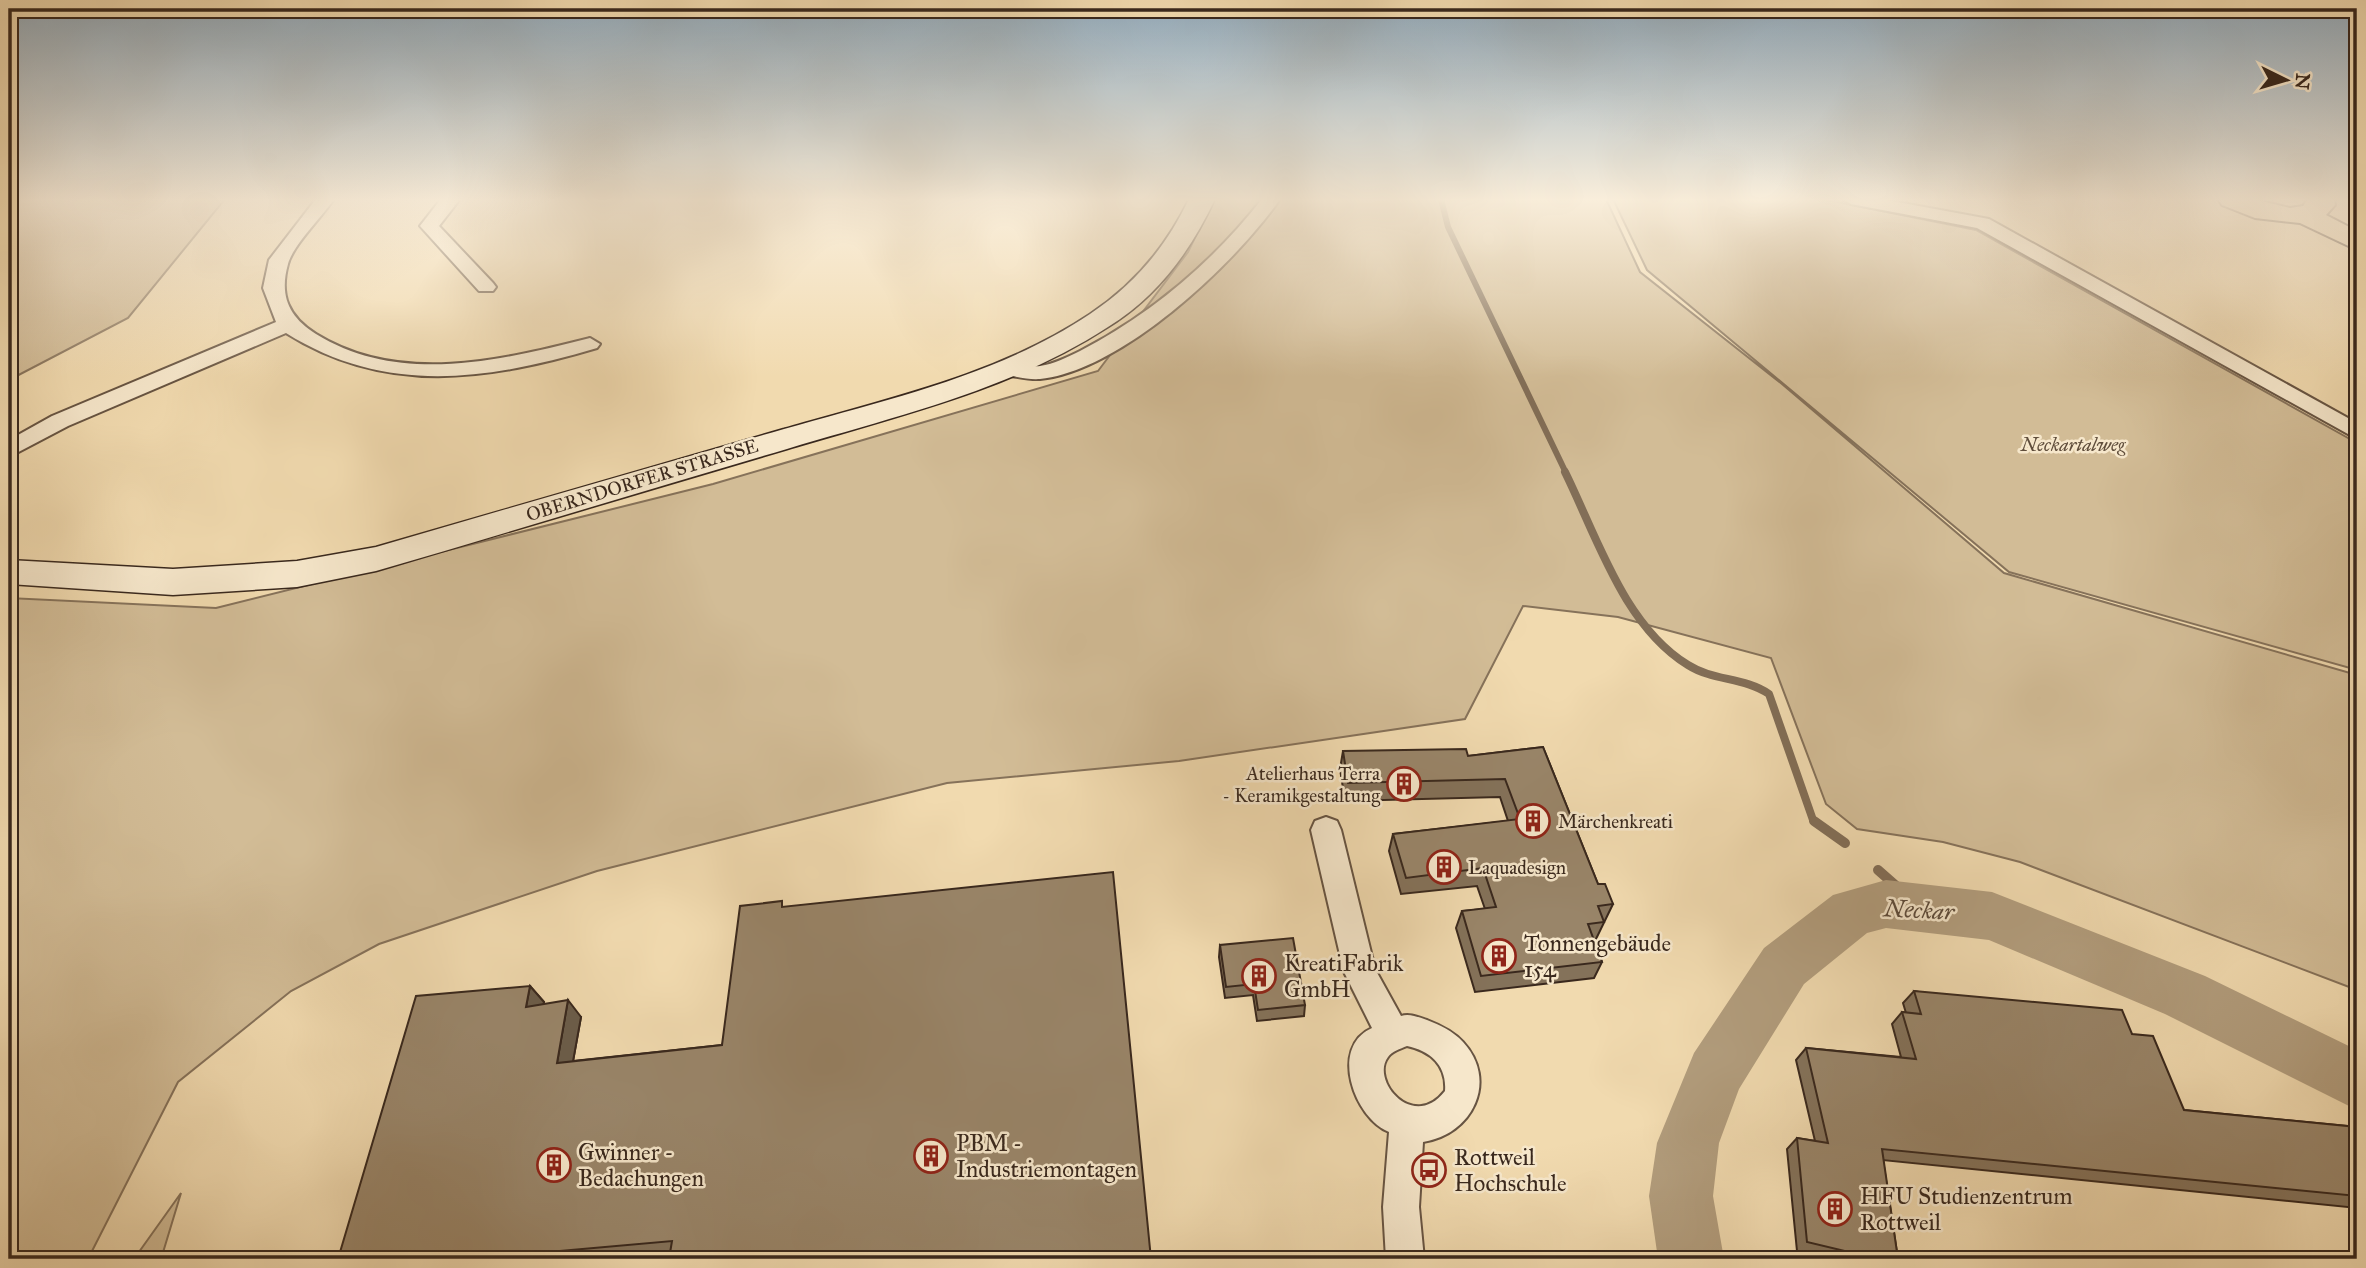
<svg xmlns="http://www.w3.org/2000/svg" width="2366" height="1268" viewBox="0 0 2366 1268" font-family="'IM FELL Great Primer',serif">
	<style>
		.green { fill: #d2bc96; stroke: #86725a; stroke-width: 2 }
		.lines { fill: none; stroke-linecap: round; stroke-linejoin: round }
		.stream-far2 { stroke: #826e57; stroke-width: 6 }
		.stream-far1 { stroke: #826e57; stroke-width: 8 }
		.stream { stroke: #826e57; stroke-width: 10 }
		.river { fill: #b29d7d; fill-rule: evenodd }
		.street-casing { stroke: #675442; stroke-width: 4 }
		.secondary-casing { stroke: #39281d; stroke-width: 3 }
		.primary-casing { stroke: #39281d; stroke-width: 4 }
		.street { fill: #f6e7cb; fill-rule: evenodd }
		.secondary { fill: #f6e7cb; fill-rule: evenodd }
		.primary { fill: #f1daaf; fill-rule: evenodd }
		.wall { fill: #84725a; stroke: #39281d; stroke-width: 2 }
		.shaded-wall { fill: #6b5d4a; stroke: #39281d; stroke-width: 2 }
		.building { fill: #998569; stroke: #39281d; stroke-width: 2 }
		.labels { text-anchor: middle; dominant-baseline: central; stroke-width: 5; stroke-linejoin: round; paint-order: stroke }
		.park-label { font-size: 19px; font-style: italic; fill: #5f4d3b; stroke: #f6e7cb }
		.street-label { font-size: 19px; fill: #39281d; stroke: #f6e7cb }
		.poi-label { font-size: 19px; fill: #39281d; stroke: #f6e7cb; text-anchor: start }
		.near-poi-label { font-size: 23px; fill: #39281d; stroke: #f6e7cb; text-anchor: start }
		.near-water-label { font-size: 24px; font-style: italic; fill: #5d4b3a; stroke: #f6e7cb }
	</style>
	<rect width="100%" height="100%" fill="#f1daaf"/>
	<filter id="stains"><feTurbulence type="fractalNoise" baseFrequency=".00286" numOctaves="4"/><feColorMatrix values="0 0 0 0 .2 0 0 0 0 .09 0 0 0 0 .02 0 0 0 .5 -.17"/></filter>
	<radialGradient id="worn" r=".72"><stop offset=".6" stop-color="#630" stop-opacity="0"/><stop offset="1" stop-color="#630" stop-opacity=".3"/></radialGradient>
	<path class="green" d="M9 199H225L128 318 9 380Z
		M1214 199H1606L1640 272 1782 384 2004 573 2357 675V990L2020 862 1943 842 1857 829 1826 804 1771 658 1618 617 1523 606 1465 719 1179 761 947 783 597 871 379 944 291 991 178 1082 88 1259H9V598L216 608 713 484 1098 371 1188 252Z
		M1613 199H1822L1976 230 2357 443V670L2009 572 1647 270Z
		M181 1193 161 1259H134Z"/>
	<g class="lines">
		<path class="stream-far2" d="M1441 199 1448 227 1566 473"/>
		<path class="stream-far1" d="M1565 472C1597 537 1624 626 1688 665 1713 681 1744 677 1769 694L1813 820 1817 823"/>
		<path class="stream" d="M1814 821 1845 843
			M1878 870 1920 907"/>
		<path class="river" d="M1886 880 1992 892 2205 976 2357 1050V1110L2165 1014 1989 940 1886 928 1867 933 1804 984 1739 1089 1719 1143 1713 1196 1724 1259H1658L1649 1196 1657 1143 1694 1053 1764 948 1833 895Z"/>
		<g class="street-casing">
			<path id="street" d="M316 199H334C322 217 293 245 288 264 279 296 289 317 316 334 400 386 502 360 590 338L600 344 597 348C489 380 386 396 286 333L68 426 9 457V440L52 416 276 322 263 288 269 260Z
				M441 199H460L439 226 493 283 496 287 493 291H479L420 226Z
				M1262 199H1280C1235 264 1121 371 1040 379 1028 380 1013 376 1002 374L999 369C1008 356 1027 368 1040 366 1054 364 1068 357 1080 351 1150 315 1214 261 1262 199Z
				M1842 199H1881L1989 219 2357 423V439L1977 228 1851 204Z
				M1326 817 1337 821 1341 830 1375 969 1401 1016C1409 1013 1418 1017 1427 1020 1440 1025 1453 1031 1463 1042 1499 1081 1472 1135 1423 1142L1419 1207 1424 1259H1386L1383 1207 1389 1132C1354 1118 1329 1047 1372 1028L1344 972 1311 830 1315 821ZM1407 1046C1431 1051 1447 1066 1445 1091 1413 1132 1370 1080 1388 1057 1392 1051 1400 1049 1407 1046Z"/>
		</g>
		<g class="secondary-casing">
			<path id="secondary" d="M1189 199H1215C1190 252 1158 296 1108 327 1011 390 897 416 787 449 650 489 513 531 376 571L297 587 173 595 9 584V560L173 569 297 561 376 547C512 507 648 468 784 429 888 399 999 375 1090 314 1135 284 1166 247 1189 199Z"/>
		</g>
		<g class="primary-casing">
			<path id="primary" d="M2218 199H2253L2290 208 2303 206 2308 199H2334L2335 205 2326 215 2357 231V250L2300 223 2255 218 2222 205Z"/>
		</g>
		<use href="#street" class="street"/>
		<use href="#secondary" class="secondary"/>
		<use href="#primary" class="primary"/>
	</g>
	<path class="wall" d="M1543 747 1598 884 1613 904 1596 939H1593L1602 962 1594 978 1475 992 1456 928 1462 911 1485 909 1477 886 1401 894 1389 851 1393 834 1508 821 1500 797 1345 801 1340 769 1343 751 1468 756Z
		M782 901 670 1255 624 1259H338L530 986 544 1002 543 1004 581 1017 573 1061 722 1045Z
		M1220 945 1305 1005 1304 1016 1257 1021 1253 995 1225 998 1219 957Z
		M1914 991 2132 1034 2184 1110 2357 1127V1208L1883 1160 1898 1259H1831L1797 1251 1787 1149 1797 1138 1815 1141 1796 1060 1806 1048 1901 1057 1892 1024 1902 1012 1906 1013 1903 1003Z"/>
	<path class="shaded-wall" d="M530 986 544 1002 539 1023 526 1007Z
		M568 1000 581 1017 570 1078 557 1063Z"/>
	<path class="building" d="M1543 747 1598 884H1605L1613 904 1598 906 1604 922 1588 924 1602 962 1481 976 1462 911 1496 907 1483 868 1406 878 1393 834 1520 819 1505 779 1348 783 1343 751 1466 749 1468 756Z
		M1113 872 1151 1259H669L672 1241 515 1255 514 1259H462L464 1253 409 1259H338L416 996 530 986 526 1007 568 1000 557 1063 722 1045 740 906 782 901V907Z
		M1293 938 1305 1005 1258 1010 1254 984 1226 987 1220 945Z
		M1914 991 2122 1010 2132 1034 2153 1036 2184 1110 2357 1127V1196L1882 1149 1898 1259H1846L1845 1251 1807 1242 1797 1138 1828 1143 1806 1048 1916 1059 1902 1012 1921 1014Z"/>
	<linearGradient id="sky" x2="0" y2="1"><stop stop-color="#92abbd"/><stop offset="0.53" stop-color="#f9eedb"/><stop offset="1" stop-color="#f9eedb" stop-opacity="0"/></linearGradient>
	<rect width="2366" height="377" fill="url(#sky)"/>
	<defs>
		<g id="building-ring" transform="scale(1.75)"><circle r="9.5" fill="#f6e7cb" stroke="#8f2418" stroke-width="1.5"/><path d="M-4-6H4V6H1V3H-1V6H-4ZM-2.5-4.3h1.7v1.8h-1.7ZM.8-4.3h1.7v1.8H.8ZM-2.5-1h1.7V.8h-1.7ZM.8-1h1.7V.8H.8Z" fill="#8f2418"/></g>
		<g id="bus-ring" transform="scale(1.75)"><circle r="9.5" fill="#f6e7cb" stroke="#8f2418" stroke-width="1.5"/><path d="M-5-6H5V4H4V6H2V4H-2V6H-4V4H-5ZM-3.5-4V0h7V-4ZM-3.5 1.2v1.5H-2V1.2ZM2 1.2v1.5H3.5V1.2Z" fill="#8f2418"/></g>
	</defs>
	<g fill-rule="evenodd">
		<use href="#building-ring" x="1404" y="784"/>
		<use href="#building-ring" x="1533" y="821"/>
		<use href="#building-ring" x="1444" y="867"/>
		<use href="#building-ring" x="1499" y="956"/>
		<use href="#building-ring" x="1259" y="976"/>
		<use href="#building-ring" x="931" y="1156"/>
		<use href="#building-ring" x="554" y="1165"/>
		<use href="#bus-ring" x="1429" y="1170"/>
		<use href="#building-ring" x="1835" y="1209"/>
	</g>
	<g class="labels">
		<g class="park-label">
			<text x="2073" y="444">Neckartalweg</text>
		</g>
		<g class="street-label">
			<text transform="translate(642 480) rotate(-17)">OBERNDORFER STRASSE</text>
		</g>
		<g class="poi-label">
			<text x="1380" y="773" text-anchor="end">Atelierhaus Terra<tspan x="1380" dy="22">- Keramikgestaltung</tspan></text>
			<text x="1558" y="821">Märchenkreati</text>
			<text x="1468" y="867">Laquadesign</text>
		</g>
		<g class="near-poi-label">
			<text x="1524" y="943">Tonnengebäude<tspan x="1524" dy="26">154</tspan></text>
			<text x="1284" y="963">KreatiFabrik<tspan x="1284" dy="26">GmbH</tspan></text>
			<text x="956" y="1143">PBM -<tspan x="956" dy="26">Industriemontagen</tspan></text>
			<text x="578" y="1152">Gwinner -<tspan x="578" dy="26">Bedachungen</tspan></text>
			<text x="1454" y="1157">Rottweil<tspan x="1454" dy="26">Hochschule</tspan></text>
			<text x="1860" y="1196">HFU Studienzentrum<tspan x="1860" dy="26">Rottweil</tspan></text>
		</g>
		<g class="near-water-label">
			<text transform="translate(1919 910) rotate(3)">Neckar</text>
		</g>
	</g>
	<rect width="2366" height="1268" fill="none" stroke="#f1daaf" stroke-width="35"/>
	<rect x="10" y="10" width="2345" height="1247" fill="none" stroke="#39281d" stroke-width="3.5"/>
	<rect x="18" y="18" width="2331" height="1233" fill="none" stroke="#39281d" stroke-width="2"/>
	<g transform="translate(2286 80) rotate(95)" stroke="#f6e7cb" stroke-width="5" paint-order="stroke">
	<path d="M0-5L12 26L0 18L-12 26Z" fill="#39281d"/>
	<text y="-10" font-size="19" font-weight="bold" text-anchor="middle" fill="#39281d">N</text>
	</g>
	<rect width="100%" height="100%" filter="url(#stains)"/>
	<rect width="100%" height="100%" fill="url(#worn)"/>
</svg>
